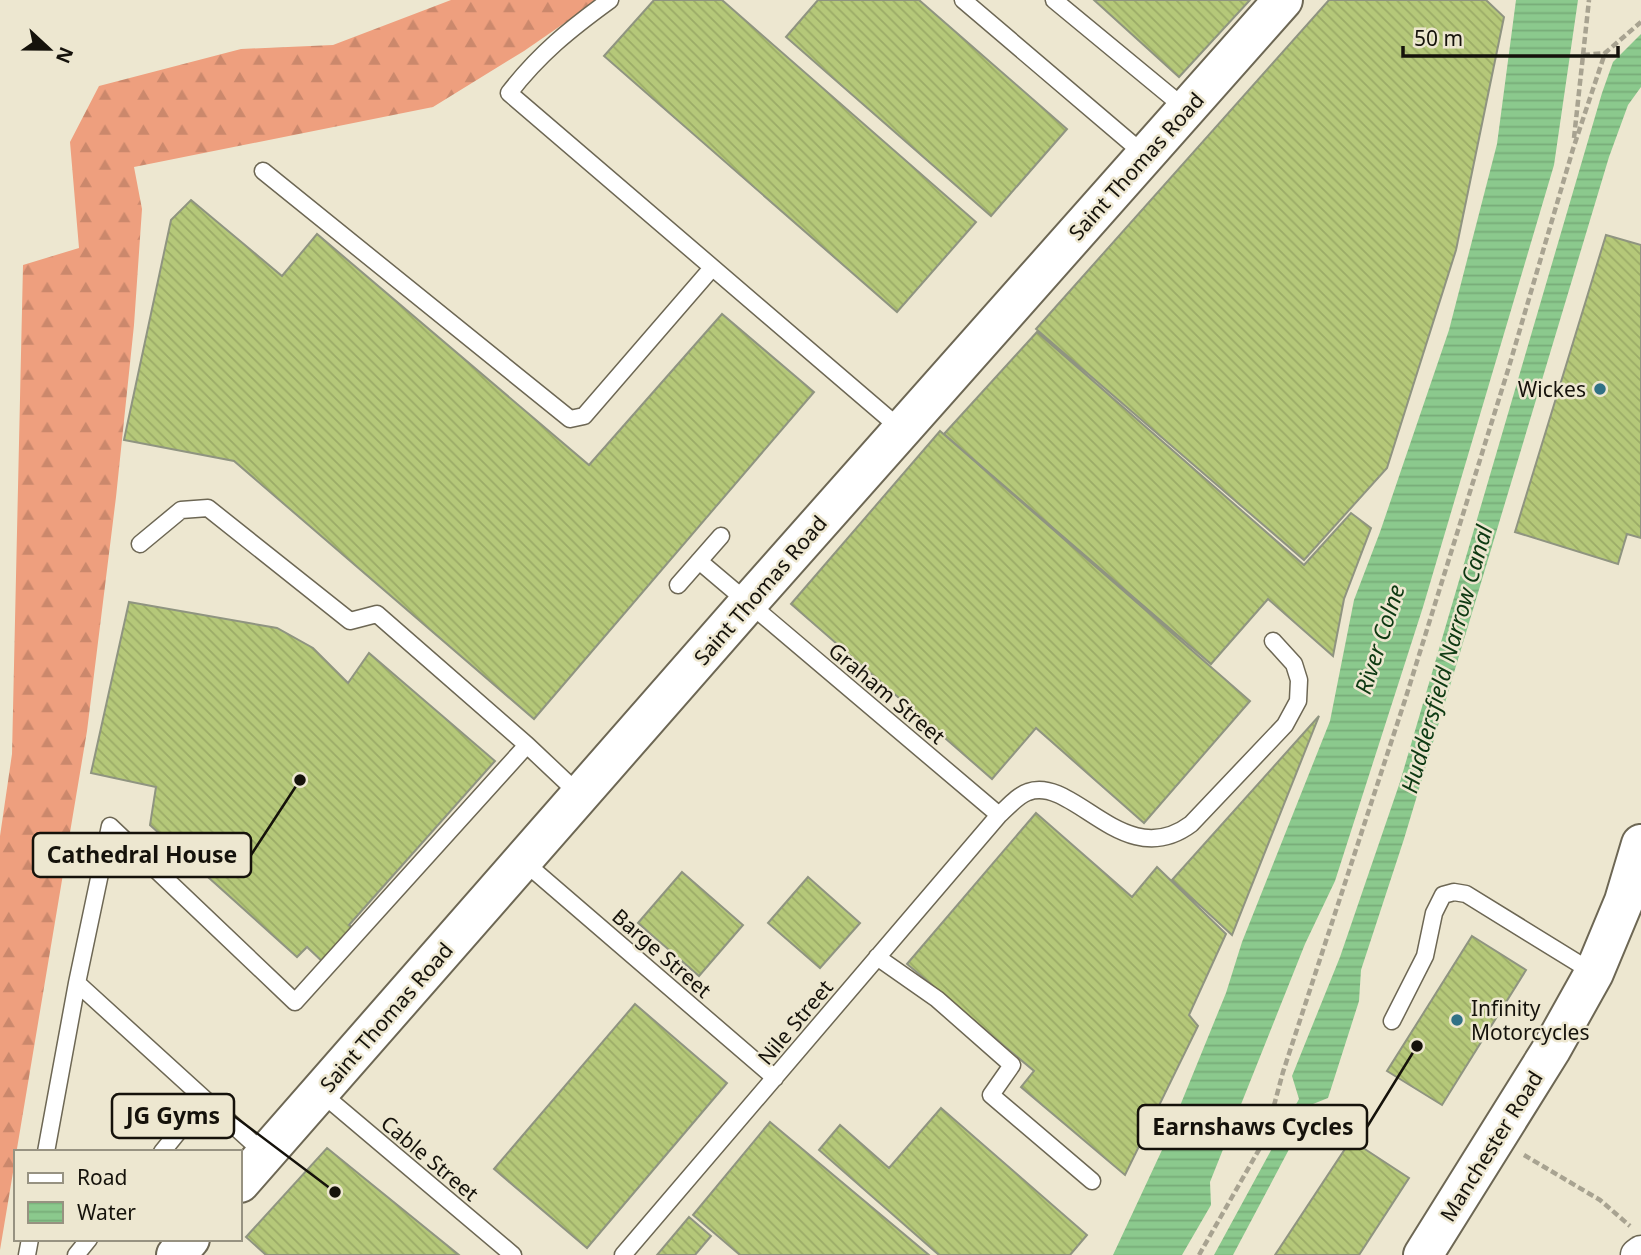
<svg xmlns="http://www.w3.org/2000/svg" width="1641" height="1255" viewBox="0 0 1641 1255" font-family="'Noto Sans',sans-serif">
	<style>
		.forest { fill: url(#forest-firs) }
		.water { fill: url(#water-rules) }
		.building { fill: url(#building-back-hatch); stroke: #8f9480; stroke-width: 2 }
		.lines { fill: none; stroke-linecap: round; stroke-linejoin: round }
		.lane-casing { stroke: #6d6754; stroke-width: 19 }
		.street-casing { stroke: #6d6754; stroke-width: 35 }
		.secondary-casing { stroke: #6d6754; stroke-width: 42 }
		.primary-casing { stroke: #6d6754; stroke-width: 42 }
		.path { stroke: #a8a391; stroke-width: 4.5; stroke-dasharray: 7 3.5; stroke-linecap: butt }
		.lane { stroke: #fff; stroke-width: 16 }
		.street { stroke: #fff; stroke-width: 32 }
		.secondary { stroke: #fff; stroke-width: 38 }
		.primary { stroke: #fff; stroke-width: 38 }
		.poi-dot { fill: #317185; stroke: #ede7d0; stroke-width: 2.5 }
		.labels { text-anchor: middle; dominant-baseline: central; stroke-width: 5; stroke-linejoin: round; paint-order: stroke }
		.street-label { font-size: 21px; fill: #15120b; stroke: #ede7d0 }
		.poi-label { font-size: 21px; fill: #15120b; stroke: #ede7d0; text-anchor: end }
		.water-label { font-size: 23px; font-style: italic; fill: #0d3912; stroke: #ede7d0 }
		.leader { fill: none; stroke: #15120b; stroke-width: 2.5 }
		.callout-dot { fill: #15120b; stroke: #ede7d0; stroke-width: 2.5 }
		.callout { fill: #ede7d0; stroke: #15120b; stroke-width: 2.5 }
		.callout-label { font-size: 23px; text-anchor: middle; font-weight: bold; fill: #15120b }
	</style>
	<defs>
		<pattern id="forest-firs" width="22" height="20" patternUnits="userSpaceOnUse" patternTransform="scale(1.75)"><rect width="22" height="20" fill="#ee9f7e"/><path d="M5 1l3.5 6h-7zM16 11l3.5 6h-7z" fill="#cb886c"/></pattern>
		<pattern id="water-rules" width="6" height="5" patternUnits="userSpaceOnUse" patternTransform="scale(1.75)"><rect width="6" height="5" fill="#8bc98d"/><path d="M0 2.5h6" fill="none" stroke="#77ac78"/></pattern>
		<pattern id="building-back-hatch" width="6" height="6" patternUnits="userSpaceOnUse" patternTransform="scale(1.75)"><rect width="6" height="6" fill="#b5c879"/><path d="M-1 5l2 2M0 0l6 6M5-1l2 2" fill="none" stroke="#9bab67"/></pattern>
	</defs>
	<rect width="100%" height="100%" fill="#ede7d0"/>
	<path class="forest" d="M451 0H598L524 51 433 107 134 167 142 209 134 325 116 497 87 731 0 1250V836L12 754 23 265 79 248 70 142 99 86 241 49 333 45Z"/>
	<path class="water" d="M1516 0H1578L1554 165 1423 607 1335 881 1305 944 1210 1182 1211 1205 1182 1255H1113L1162 1150 1226 993 1242 942 1330 721 1354 600 1380 532 1449 330 1497 144Z
		M1641 34V87L1628 105 1609 157 1404 839 1361 970 1359 1001 1328 1098 1313 1104 1233 1255H1214L1299 1099 1292 1076 1340 957 1400 782 1602 93 1613 62Z"/>
	<path class="building" d="M654 0H722L976 222 897 312 604 56Z
		M818 0H919L1067 129 991 216 786 37Z
		M1094 0H1250L1179 77Z
		M1329 0H1486L1504 17 1456 250 1387 468 1304 560 1036 329Z
		M191 200 282 276 317 234 589 465 722 314 814 392 534 719 234 461 124 440 171 220Z
		M1606 235 1641 245V538L1627 534 1618 564 1515 532Z
		M1037 332 1304 565 1351 513 1371 528 1344 599 1333 656 1268 599 1211 664 944 434Z
		M940 431 1250 701 1144 823 1036 728 992 779 791 604Z
		M129 602 277 628 313 648 348 683 369 653 495 761 349 925 356 931 327 966 307 947 297 957 150 825 156 787 91 773Z
		M1319 716 1232 935 1172 880Z
		M1036 813 1132 897 1157 867 1226 934 1189 1015 1198 1026 1125 1175 1021 1087 1034 1071 907 964Z
		M682 872 743 925 699 976 638 923Z
		M808 877 860 923 820 968 768 923Z
		M1472 936 1526 970 1442 1105 1387 1071Z
		M635 1004 727 1083 587 1248 494 1169Z
		M941 1108 1087 1235 1070 1255H939L819 1150 840 1125 889 1168Z
		M770 1122 929 1255H740L693 1215Z
		M1351 1140 1409 1178 1359 1255H1275Z
		M327 1148 459 1255H266L246 1237Z
		M689 1217 711 1236 695 1255H657Z"/>
	<g class="lines">
		<g class="lane-casing">
			<path id="lane" d="M610 0C570 29 539 54 509 93L902 430
				M963 0 1145 155
				M1054 0 1186 109
				M263 171 570 419 584 416 712 268
				M140 544 181 510 208 508 350 621 377 614 527 745
				M699 561 999 815
				M678 585 721 536
				M523 861 775 1078
				M877 957 937 999 1012 1065 991 1095 1092 1181
				M1392 1021 1425 956 1434 913 1443 895 1454 892 1466 894 1594 973
				M320 1092 513 1255
				M46 1152 77 983
				M162 1152 183 1126
				M265 1154 77 983 110 826 295 1002 527 745 580 795
				M27 1255 30 1239
				M76 1255 89 1239
				M623 1255 999 815C1007 808 1018 795 1028 792 1074 775 1124 874 1191 824L1285 725 1298 701 1299 680 1294 664 1273 641"/>
		</g>
		<g class="street-casing">
			<path id="street" d="M1637 1255 1641 1252"/>
		</g>
		<g class="secondary-casing">
			<path id="secondary" d="M240 1183 749 602 1283 0
				M176 1255 190 1239"/>
		</g>
		<g class="primary-casing">
			<path id="primary" d="M1423 1255 1551 1050 1594 973 1624 901 1641 844"/>
		</g>
		<path class="path" d="M1583 55 1605 53
			M1574 138 1589 0
			M1524 1155 1600 1200 1630 1226
			M1199 1255 1265 1139 1283 1072 1405 700 1508 370 1573 149 1605 53 1641 22"/>
		<use href="#lane" class="lane"/>
		<use href="#street" class="street"/>
		<use href="#secondary" class="secondary"/>
		<use href="#primary" class="primary"/>
	</g>
	<g class="poi-dot">
		<circle cx="1600" cy="389" r="7"/>
		<circle cx="1457" cy="1020" r="7"/>
	</g>
	<g class="labels">
		<g class="street-label">
			<text transform="translate(1136 166) rotate(-48)">Saint Thomas Road</text>
			<text transform="translate(760 590) rotate(-49)">Saint Thomas Road</text>
			<text transform="translate(887 693) rotate(40)">Graham Street</text>
			<text transform="translate(662 953) rotate(41)">Barge Street</text>
			<text transform="translate(386 1017) rotate(-49)">Saint Thomas Road</text>
			<text transform="translate(795 1022) rotate(-50)">Nile Street</text>
			<text transform="translate(1491 1146) rotate(-58)">Manchester Road</text>
			<text transform="translate(430 1158) rotate(40)">Cable Street</text>
		</g>
		<g class="poi-label">
			<text x="1586" y="389">Wickes</text>
			<text x="1471" y="1008" text-anchor="start">Infinity<tspan x="1471" dy="24">Motorcycles</tspan></text>
		</g>
		<g class="water-label">
			<text transform="translate(1379 639) rotate(-72)">River Colne</text>
			<text transform="translate(1446 659) rotate(-74)">Huddersfield Narrow Canal</text>
		</g>
	</g>
	<path class="leader" d="M300 780L251 855M335 1192L234 1116M1417 1046L1367 1127"/>
	<g class="callout-dot">
		<circle cx="300" cy="780" r="7"/>
		<circle cx="335" cy="1192" r="7"/>
		<circle cx="1417" cy="1046" r="7"/>
	</g>
	<g class="callout">
		<rect x="33" y="833" width="218" height="44" rx="7"/>
		<rect x="112" y="1094" width="122" height="44" rx="7"/>
		<rect x="1138" y="1105" width="229" height="44" rx="7"/>
	</g>
	<g class="callout-label">
		<text x="142" y="863">Cathedral House</text>
		<text x="173" y="1124">JG Gyms</text>
		<text x="1253" y="1135">Earnshaws Cycles</text>
	</g>
	<rect x="14" y="1150" width="228" height="91" fill="#ede7d0" stroke="#979281" stroke-width="2"/>
	<rect x="28" y="1173" width="35" height="10" fill="#ffffff" stroke="#979281" stroke-width="2"/>
	<text x="77" y="1185" font-size="21" fill="#15120b">Road</text>
	<rect x="28" y="1202" width="35" height="21" fill="url(#water-rules)" stroke="#979281" stroke-width="2"/>
	<text x="77" y="1220" font-size="21" fill="#15120b">Water</text>
	<g transform="translate(49 49) rotate(112)" stroke="#ede7d0" stroke-width="5" paint-order="stroke">
	<path d="M0-5L12 26L0 18L-12 26Z" fill="#15120b"/>
	<text y="-10" font-size="19" font-weight="bold" text-anchor="middle" fill="#15120b">N</text>
	</g>
	<path d="M1403 46v10h215v-10" fill="none" stroke="#15120b" stroke-width="3.5"/>
	<text x="1414" y="46" font-size="21" fill="#15120b" stroke="#ede7d0" stroke-width="5" paint-order="stroke">50 m</text>
</svg>
